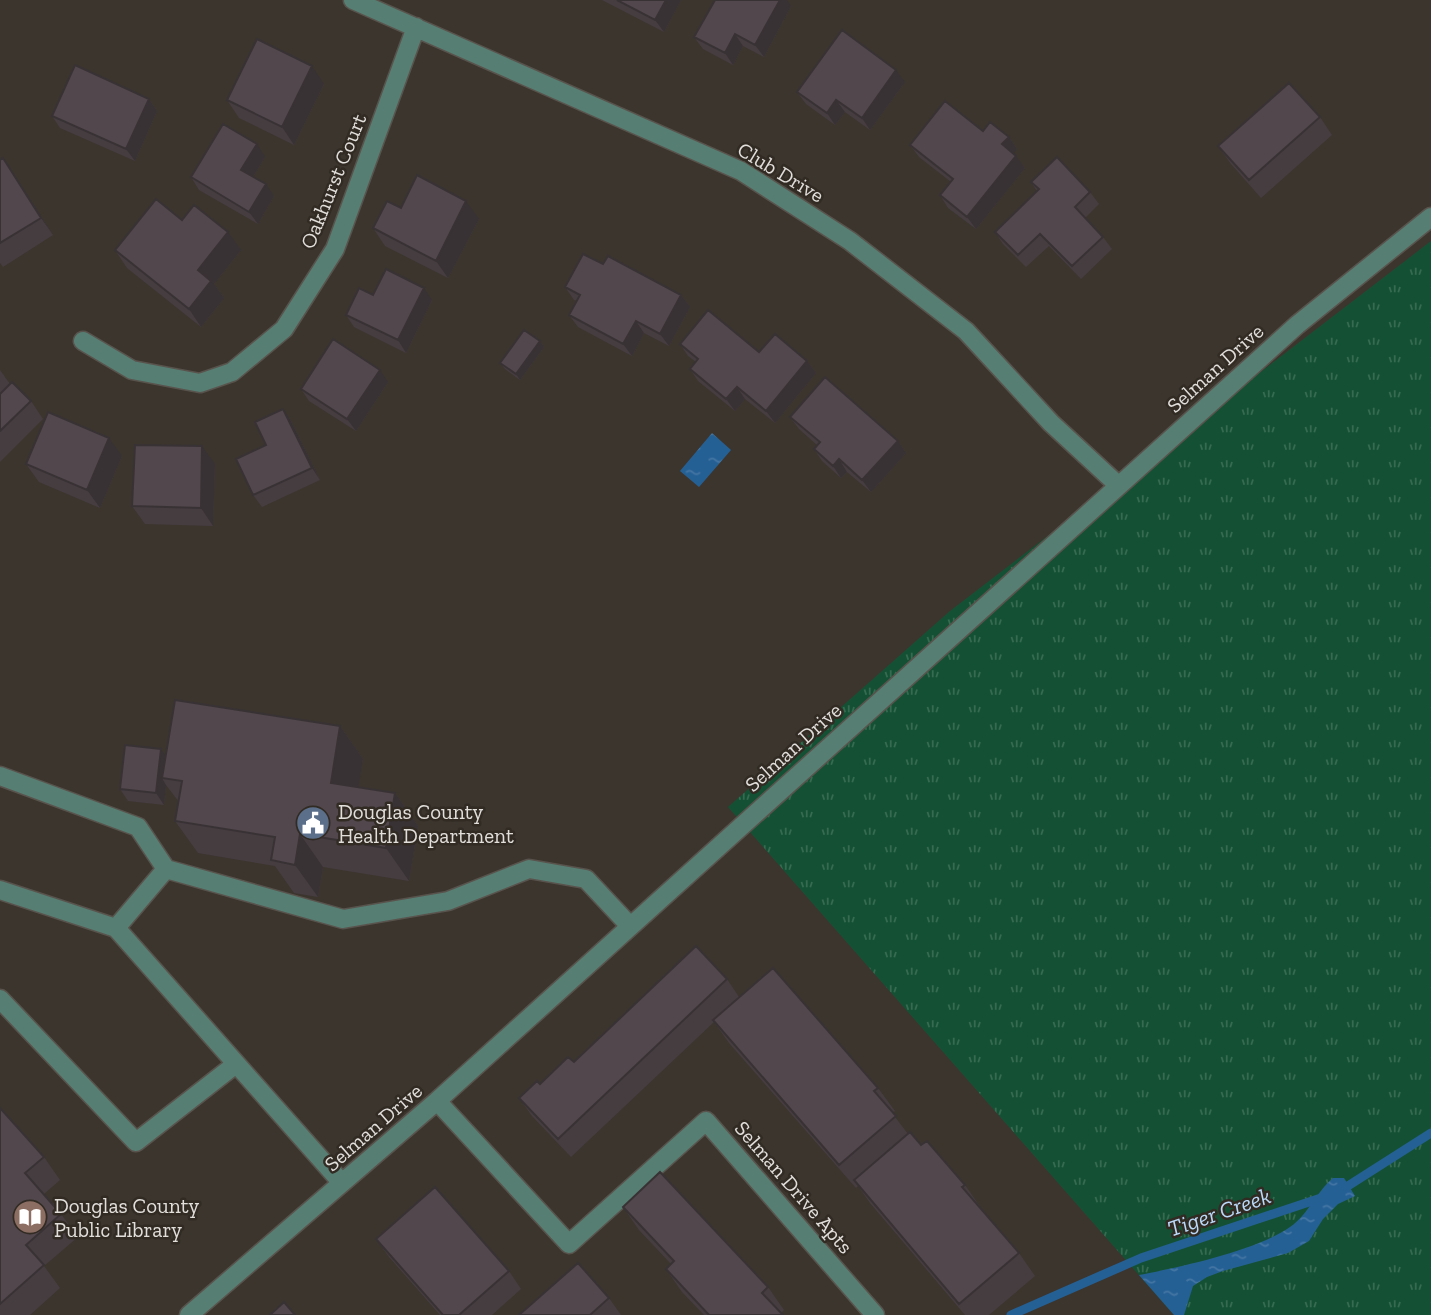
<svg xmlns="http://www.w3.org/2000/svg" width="1431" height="1315" viewBox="0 0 1431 1315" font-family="'Zilla Slab',serif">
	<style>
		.grass { fill: url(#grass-tufts) }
		.water { fill: url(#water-ripples) }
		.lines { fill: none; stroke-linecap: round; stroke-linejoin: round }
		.stream { stroke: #256095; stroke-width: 9 }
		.minor-casing { stroke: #59534d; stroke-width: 21 }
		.minor { stroke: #567e72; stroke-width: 18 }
		.wall { fill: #463d41 }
		.shaded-wall { fill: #393235 }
		.building { fill: #51474c; stroke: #393235; stroke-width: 2 }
		.labels { text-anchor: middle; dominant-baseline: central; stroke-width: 5; stroke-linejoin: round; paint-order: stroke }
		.street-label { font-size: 21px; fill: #e2deda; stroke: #312b24 }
		.poi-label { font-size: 21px; fill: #e2deda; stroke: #312b24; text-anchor: start }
		.water-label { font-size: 23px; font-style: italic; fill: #bad8f8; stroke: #312b24 }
	</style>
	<defs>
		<pattern id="grass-tufts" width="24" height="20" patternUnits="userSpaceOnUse" patternTransform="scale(1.75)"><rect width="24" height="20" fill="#145134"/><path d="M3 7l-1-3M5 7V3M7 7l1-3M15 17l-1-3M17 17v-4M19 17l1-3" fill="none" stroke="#366a51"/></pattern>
		<pattern id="water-ripples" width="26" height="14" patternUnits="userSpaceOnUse" patternTransform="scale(1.75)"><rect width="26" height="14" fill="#256095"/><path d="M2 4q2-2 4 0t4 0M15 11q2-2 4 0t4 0" fill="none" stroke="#4476a3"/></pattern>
	</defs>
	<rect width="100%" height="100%" fill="#3b352e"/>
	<path class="grass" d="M1431 241V1315H1174L728 807 950 611Z"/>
	<path class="water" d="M712 433 731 450 699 487 680 471Z
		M1333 1178H1344L1355 1196 1338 1204 1323 1219 1309 1241 1288 1253 1223 1271 1207 1277 1193 1286 1184 1315H1174L1139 1275C1181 1267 1256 1251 1290 1227 1308 1215 1316 1192 1333 1178Z"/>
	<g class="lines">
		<path class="stream" d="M1340 1191 1431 1133
			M1011 1315 1141 1258 1324 1197"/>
		<g class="minor-casing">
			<path id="minor" d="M353 0 741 171 850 241 966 331 1051 423 1118 485
				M83 341 132 370 200 383 232 372 284 329 335 249 416 27
				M0 776 138 827 166 869 116 928
				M166 869 343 919 448 901 529 869 586 879 630 926
				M0 890 116 928 342 1183
				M0 999 136 1142 236 1064
				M437 1101 569 1244 706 1121 875 1315
				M189 1315 437 1101 1297 325 1431 217"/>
		</g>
		<use href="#minor" class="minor"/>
	</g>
	<path class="wall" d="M602 0H681L664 32Z
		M791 6 764 57 743 46 733 65 703 49 694 37Z
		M905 82 870 130 845 112 835 125 806 104 797 92Z
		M324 84 294 145 239 118 227 100Z
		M149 99 157 111 135 161 60 128 52 116Z
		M1320 117 1332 135 1261 198 1231 164 1218 146Z
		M983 131 1009 137 1017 149 1013 153 1025 168 976 229 948 208 940 195 951 182 919 157 910 145Z
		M265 157 253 177 274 196 258 224 199 190 191 177Z
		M0 160 15 176 53 235 3 267 0 263Z
		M1031 182 1090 192 1099 204 1085 218 1103 237 1112 249 1081 279 1049 246 1026 267 1003 244 995 232 1037 191Z
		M479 219 448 278 385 246 373 228Z
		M182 220 241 250 214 284 224 298 201 327 127 268 115 250Z
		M603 264 681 295 690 307 669 346 644 333 632 356 578 327 569 315 577 301 574 300 565 287Z
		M373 295 432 300 406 353 354 327 346 315Z
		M540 341 544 347 520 380 505 369 500 363Z
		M680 344 759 352 807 361 816 373 775 423 745 399 735 411 698 381 690 369 696 362 688 356Z
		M0 370 10 384 31 401 43 419 0 462Z
		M388 382 356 431 309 401 301 389Z
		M283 409 291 421 320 480 262 507 253 495 266 445Z
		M790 417 898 441 906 453 871 492 847 472 841 478 822 461 814 449 817 445 799 429Z
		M122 456 100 508 39 482 26 464Z
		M215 464 213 526 145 524 132 506Z
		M340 726 363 759 358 788 395 793 418 826 409 881 323 867 318 897 294 893 275 866 198 853 175 821 179 802 166 785 164 805 128 801 120 789 166 755Z
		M727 979 739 997 878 1088 895 1111 892 1113 908 1134 965 1185 981 1208 1019 1253 1035 1276 989 1315H965L870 1203 858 1186 856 1188 729 1043 714 1022 571 1157 532 1116 519 1098 574 1062Z
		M0 1108 44 1157 60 1180 44 1194 61 1214 78 1237 44 1266 60 1288 30 1315H0Z
		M623 1207 768 1287 784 1310 781 1313 783 1315H704L682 1292 666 1269 671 1264 639 1230Z
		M376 1239 509 1271 521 1289 492 1315H440L389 1257Z
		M609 1298 621 1315H519Z"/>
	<path class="shaded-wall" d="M666 0H681L664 32 655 20Z
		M780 0H787L791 6 764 57 755 45Z
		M735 34 743 46 733 65 725 53Z
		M312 66 324 84 294 145 282 127Z
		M896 70 905 82 870 130 862 118Z
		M149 99 157 111 135 161 126 149Z
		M836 100 845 112 835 125 827 113Z
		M1009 137 1017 149 1011 157 1002 144Z
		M257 144 265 157 250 182 241 170Z
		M1016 156 1025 168 976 229 967 217Z
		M3 158 15 176 53 235 41 218Z
		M266 184 274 196 258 224 249 212Z
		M466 201 479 219 448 278 436 261Z
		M228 232 241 250 214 284 224 298 201 327 189 309 198 270Z
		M424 288 432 300 406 353 398 340Z
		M681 295 690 307 669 346 660 334Z
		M636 321 644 333 632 356 623 344Z
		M540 341 544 347 520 380 516 374Z
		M807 361 816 373 775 423 766 411Z
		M380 370 388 382 356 431 347 419Z
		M737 387 745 399 735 411 726 399Z
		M283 409 291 421 320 480 312 468Z
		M109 438 122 456 100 508 87 490Z
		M898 441 906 453 871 492 862 480Z
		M202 446 215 464 213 526 201 508Z
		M839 459 847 472 841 478 833 466Z
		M340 726 363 759 354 816 331 783Z
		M161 749 169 761 162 778 166 785 164 805 156 793Z
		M395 793 418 826 409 881 386 848Z
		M300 834 323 867 318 897 295 865Z"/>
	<path class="building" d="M617 0H666L655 20Z
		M715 0H780L755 45 735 34 725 53 694 37Z
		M842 30 896 70 862 118 836 100 827 113 797 92Z
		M257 39 312 66 282 127 227 100Z
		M75 65 149 99 126 149 52 116Z
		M1289 83 1320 117 1249 180 1218 146Z
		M945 101 983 131 990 122 1009 137 1002 144 1016 156 967 217 940 195 953 179 910 145Z
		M223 124 257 144 241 170 266 184 249 212 191 177Z
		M1057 157 1090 192 1075 207 1103 237 1072 266 1040 234 1018 255 995 232 1039 189 1031 182Z
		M3 158 41 218 0 243V160Z
		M417 175 466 201 436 261 373 228 387 201 401 208Z
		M156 199 182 220 194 205 228 232 198 270 211 281 189 309 115 250Z
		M583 254 603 264 608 256 681 295 660 334 636 321 623 344 569 315 580 295 565 287Z
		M386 269 424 288 398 340 346 315 359 288 373 295Z
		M708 310 759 352 775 334 807 361 766 411 737 387 726 399 690 369 698 359 680 344Z
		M524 330 540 341 516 374 500 363Z
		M333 339 380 370 347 419 301 389Z
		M825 377 898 441 862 480 839 459 833 466 814 449 820 442 790 417Z
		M12 382 31 401 0 431V394Z
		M283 409 312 468 253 495 236 459 266 445 255 422Z
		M48 412 109 438 87 490 26 464Z
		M135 445 202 446 201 508 132 506Z
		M175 700 340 726 331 783 395 793 386 848 300 834 295 865 271 860 275 837 175 821 182 781 162 778Z
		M125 745 161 749 156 793 120 789Z
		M696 946 727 979 558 1139 519 1098 537 1081 540 1084 568 1057 574 1062Z
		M773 968 878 1088 874 1091 896 1116 839 1165 713 1020Z
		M0 1108 44 1157 25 1173 61 1214 26 1245 44 1265 0 1304Z
		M910 1132 921 1145 927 1141 965 1185 962 1187 1019 1253 959 1304 854 1180Z
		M660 1172 768 1287 762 1293 783 1315H709L666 1269 674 1261 623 1207Z
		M435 1187 509 1271 459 1315H443L376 1239Z
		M578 1263 609 1298 590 1315H519Z
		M284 1302 295 1315H270Z"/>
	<defs>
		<g id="civic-disc" transform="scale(1.75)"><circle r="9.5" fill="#5c6f8a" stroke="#312b24"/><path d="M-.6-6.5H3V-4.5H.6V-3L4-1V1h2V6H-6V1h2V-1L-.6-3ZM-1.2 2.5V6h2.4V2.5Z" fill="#fff"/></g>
		<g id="library-disc" transform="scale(1.75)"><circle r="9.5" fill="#8d6e63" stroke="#312b24"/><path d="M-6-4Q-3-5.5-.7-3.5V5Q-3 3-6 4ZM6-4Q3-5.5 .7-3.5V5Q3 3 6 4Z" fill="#fff"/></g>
	</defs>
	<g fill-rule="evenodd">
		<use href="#civic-disc" x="313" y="823"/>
		<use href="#library-disc" x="30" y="1217"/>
	</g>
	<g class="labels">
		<g class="street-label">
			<text transform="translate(781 172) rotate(31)">Club Drive</text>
			<text transform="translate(333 181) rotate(-68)">Oakhurst Court</text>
			<text transform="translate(1215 368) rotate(-42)">Selman Drive</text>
			<text transform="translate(793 747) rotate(-42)">Selman Drive</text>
			<text transform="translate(373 1127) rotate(-41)">Selman Drive</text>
			<text transform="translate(794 1187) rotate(49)">Selman Drive Apts</text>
		</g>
		<g class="poi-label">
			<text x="338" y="811">Douglas County<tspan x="338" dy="24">Health Department</tspan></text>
			<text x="54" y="1205">Douglas County<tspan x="54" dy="24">Public Library</tspan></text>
		</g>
		<g class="water-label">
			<text transform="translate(1219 1212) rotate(-19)">Tiger Creek</text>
		</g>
	</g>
</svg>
